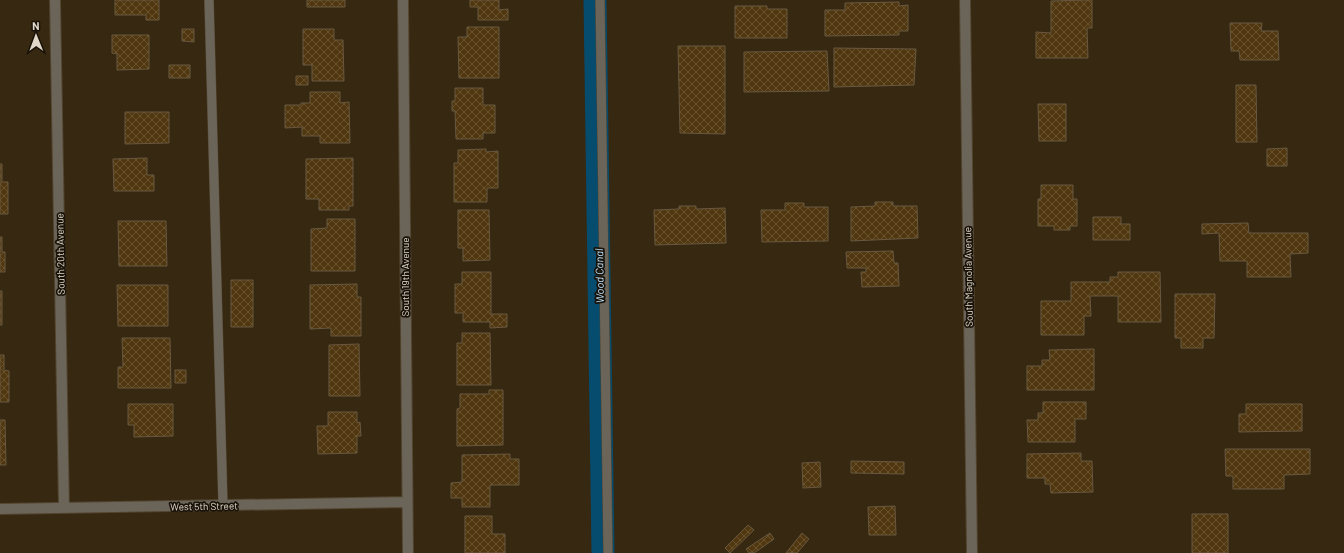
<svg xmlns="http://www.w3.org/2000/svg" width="1344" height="553" viewBox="0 0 1344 553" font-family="Barlow,sans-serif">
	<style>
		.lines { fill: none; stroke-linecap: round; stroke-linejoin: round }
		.canal { stroke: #064c6f; stroke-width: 23 }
		.building { fill: url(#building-cross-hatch); stroke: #685840 }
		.lane-casing { stroke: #52442e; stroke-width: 10 }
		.street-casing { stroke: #52442e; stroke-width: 12 }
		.lane { stroke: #6b6459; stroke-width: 9 }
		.street { stroke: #6b6459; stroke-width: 10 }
		.labels { text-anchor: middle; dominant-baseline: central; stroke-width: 3.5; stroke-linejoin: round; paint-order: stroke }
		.street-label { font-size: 10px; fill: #e1d7c9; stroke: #191208 }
		.water-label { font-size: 11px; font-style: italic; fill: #bce2fd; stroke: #191208 }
	</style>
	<defs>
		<pattern id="building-cross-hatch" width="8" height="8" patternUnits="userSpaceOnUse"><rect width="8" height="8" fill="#50370f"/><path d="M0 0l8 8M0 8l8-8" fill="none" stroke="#695331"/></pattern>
	</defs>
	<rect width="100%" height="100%" fill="#372811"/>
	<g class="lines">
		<path class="canal" d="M595 0 603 553"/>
	</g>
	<path class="building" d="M115 0H159V20H146V15H115Z
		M307 0H345V7H307Z
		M470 0H499V10L508 9V20H478V7H470Z
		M1087 0H1092V28H1087L1088 58H1036V32L1051 33V1Z
		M899 2V6L908 5V31H899V35L825 36V10H845V3Z
		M735 6H767V9H787V38H735Z
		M1230 23H1262L1261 31H1278L1279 60H1240L1239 51H1231Z
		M467 27H499V78H459L458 37H467Z
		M182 29H194V42L182 41Z
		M303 29H334V40H343L344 81H312V65H303Z
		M112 35H149V69L117 70V54L112 53Z
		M678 46H725V134L680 133Z
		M834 48 916 49 914 85 834 87Z
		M827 51 829 91 744 92V52Z
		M169 65H190V78H169Z
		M296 76H308V85H296Z
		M1236 85H1256L1257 142H1236Z
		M455 88H483V105H495V133H483V139H456L455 111H452V101H455Z
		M310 92H340V103L349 102 350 143H320V136H302V127L285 128V105H301V103H310Z
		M1038 104H1066V141H1039Z
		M125 112H169V143L125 144Z
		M1287 148V166H1267V149Z
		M486 149V152L498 151V188H487V202H454V163H458V150Z
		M147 158V175H154V191H114L113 159Z
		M353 158V206H349V210H319V199H306V159Z
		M0 164H2V182H8V214H0Z
		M1041 185H1073V199H1077V226H1070V230H1054V226H1038V199H1041Z
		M875 202H893V206H917L918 238 851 241V207L875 206Z
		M785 203H804V207H828V241L762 242 761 210H785Z
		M679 206H696V209L725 208 726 243 655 245 654 210 679 209Z
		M458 210H489L490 260 463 261V248H458Z
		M1093 217H1121V224H1130V240H1093Z
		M327 219H355V271H311V229L327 228Z
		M118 221H166L167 266H119Z
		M1248 223 1249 233H1308V253L1290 254 1291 277H1247V261H1220L1219 233 1202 234V224Z
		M0 237H2V252H5V272H0Z
		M893 251 894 263H898L899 286 862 287 861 272H866V268H847L846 252Z
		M462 272H491V314H507V327L490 328V322H463V313H455V284H462Z
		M1118 272H1160L1161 322H1118V296H1090L1091 316H1084V335H1041V301H1071V282H1110V277H1118Z
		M231 280H253V327H231Z
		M357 284V297H361V336H331V328L310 329V285Z
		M117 285H168V326H118Z
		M0 291H2V325H0Z
		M1175 294H1215L1214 338H1203V348H1181V338H1175Z
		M462 333H490L491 385H457V343H462Z
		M122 338H170L171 388H118V367H123Z
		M359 344 360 396H329V345Z
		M1094 349V390H1027V366H1042V360H1050L1049 350Z
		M0 355H4V370L9 371V402H0Z
		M175 370H186V383H175Z
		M489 390H503V445L457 446V409L460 408V394H489Z
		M1043 402H1086V419H1075V442H1028L1027 420H1038V413H1043Z
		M128 404H173V436L134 437V425H128Z
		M1246 404H1302V431L1239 432V414H1246Z
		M328 412H357V423L360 422 361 436H357V453L318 454 317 426H328Z
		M0 420H5L6 465H0Z
		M1225 449H1310V474L1284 475V489H1233V476H1226Z
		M1081 453V461H1092L1093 492 1051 493 1050 484H1045V478H1027V454Z
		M510 454V459H519V485H490V507H462V498H451V483L462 482V455Z
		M851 461 904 462V474L851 473Z
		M820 462 821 487 803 488 802 463Z
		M895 506 896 535H869L868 507Z
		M1192 514H1228V553H1192Z
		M465 516H492V534H505V553H465Z
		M748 525 754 530 730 553 725 548Z
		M770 533 774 539 754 553H749L746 549Z
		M802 533 809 539 797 553H786Z"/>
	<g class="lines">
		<g class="lane-casing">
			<path id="lane" d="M209 0 223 505
				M600 0 608 553"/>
		</g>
		<g class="street-casing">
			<path id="street" d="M55 0 64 508
				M403 0 408 553
				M965 0 972 553
				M0 509 407 502"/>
		</g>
		<use href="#lane" class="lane"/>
		<use href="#street" class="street"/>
	</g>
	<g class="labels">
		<g class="street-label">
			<text transform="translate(60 254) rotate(-91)">South 20th Avenue</text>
			<text transform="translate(405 277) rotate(-90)">South 19th Avenue</text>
			<text transform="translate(968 277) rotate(-91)">South Magnolia Avenue</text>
			<text transform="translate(204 506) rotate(-1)">West 5th Street</text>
		</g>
		<g class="water-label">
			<text transform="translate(599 276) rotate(-91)">Wood Canal</text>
		</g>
	</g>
	<g transform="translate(36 36) rotate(359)" stroke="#191208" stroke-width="3" paint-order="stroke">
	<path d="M0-3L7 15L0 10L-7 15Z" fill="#e1d7c9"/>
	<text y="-6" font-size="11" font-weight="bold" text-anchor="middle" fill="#e1d7c9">N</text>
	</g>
</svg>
